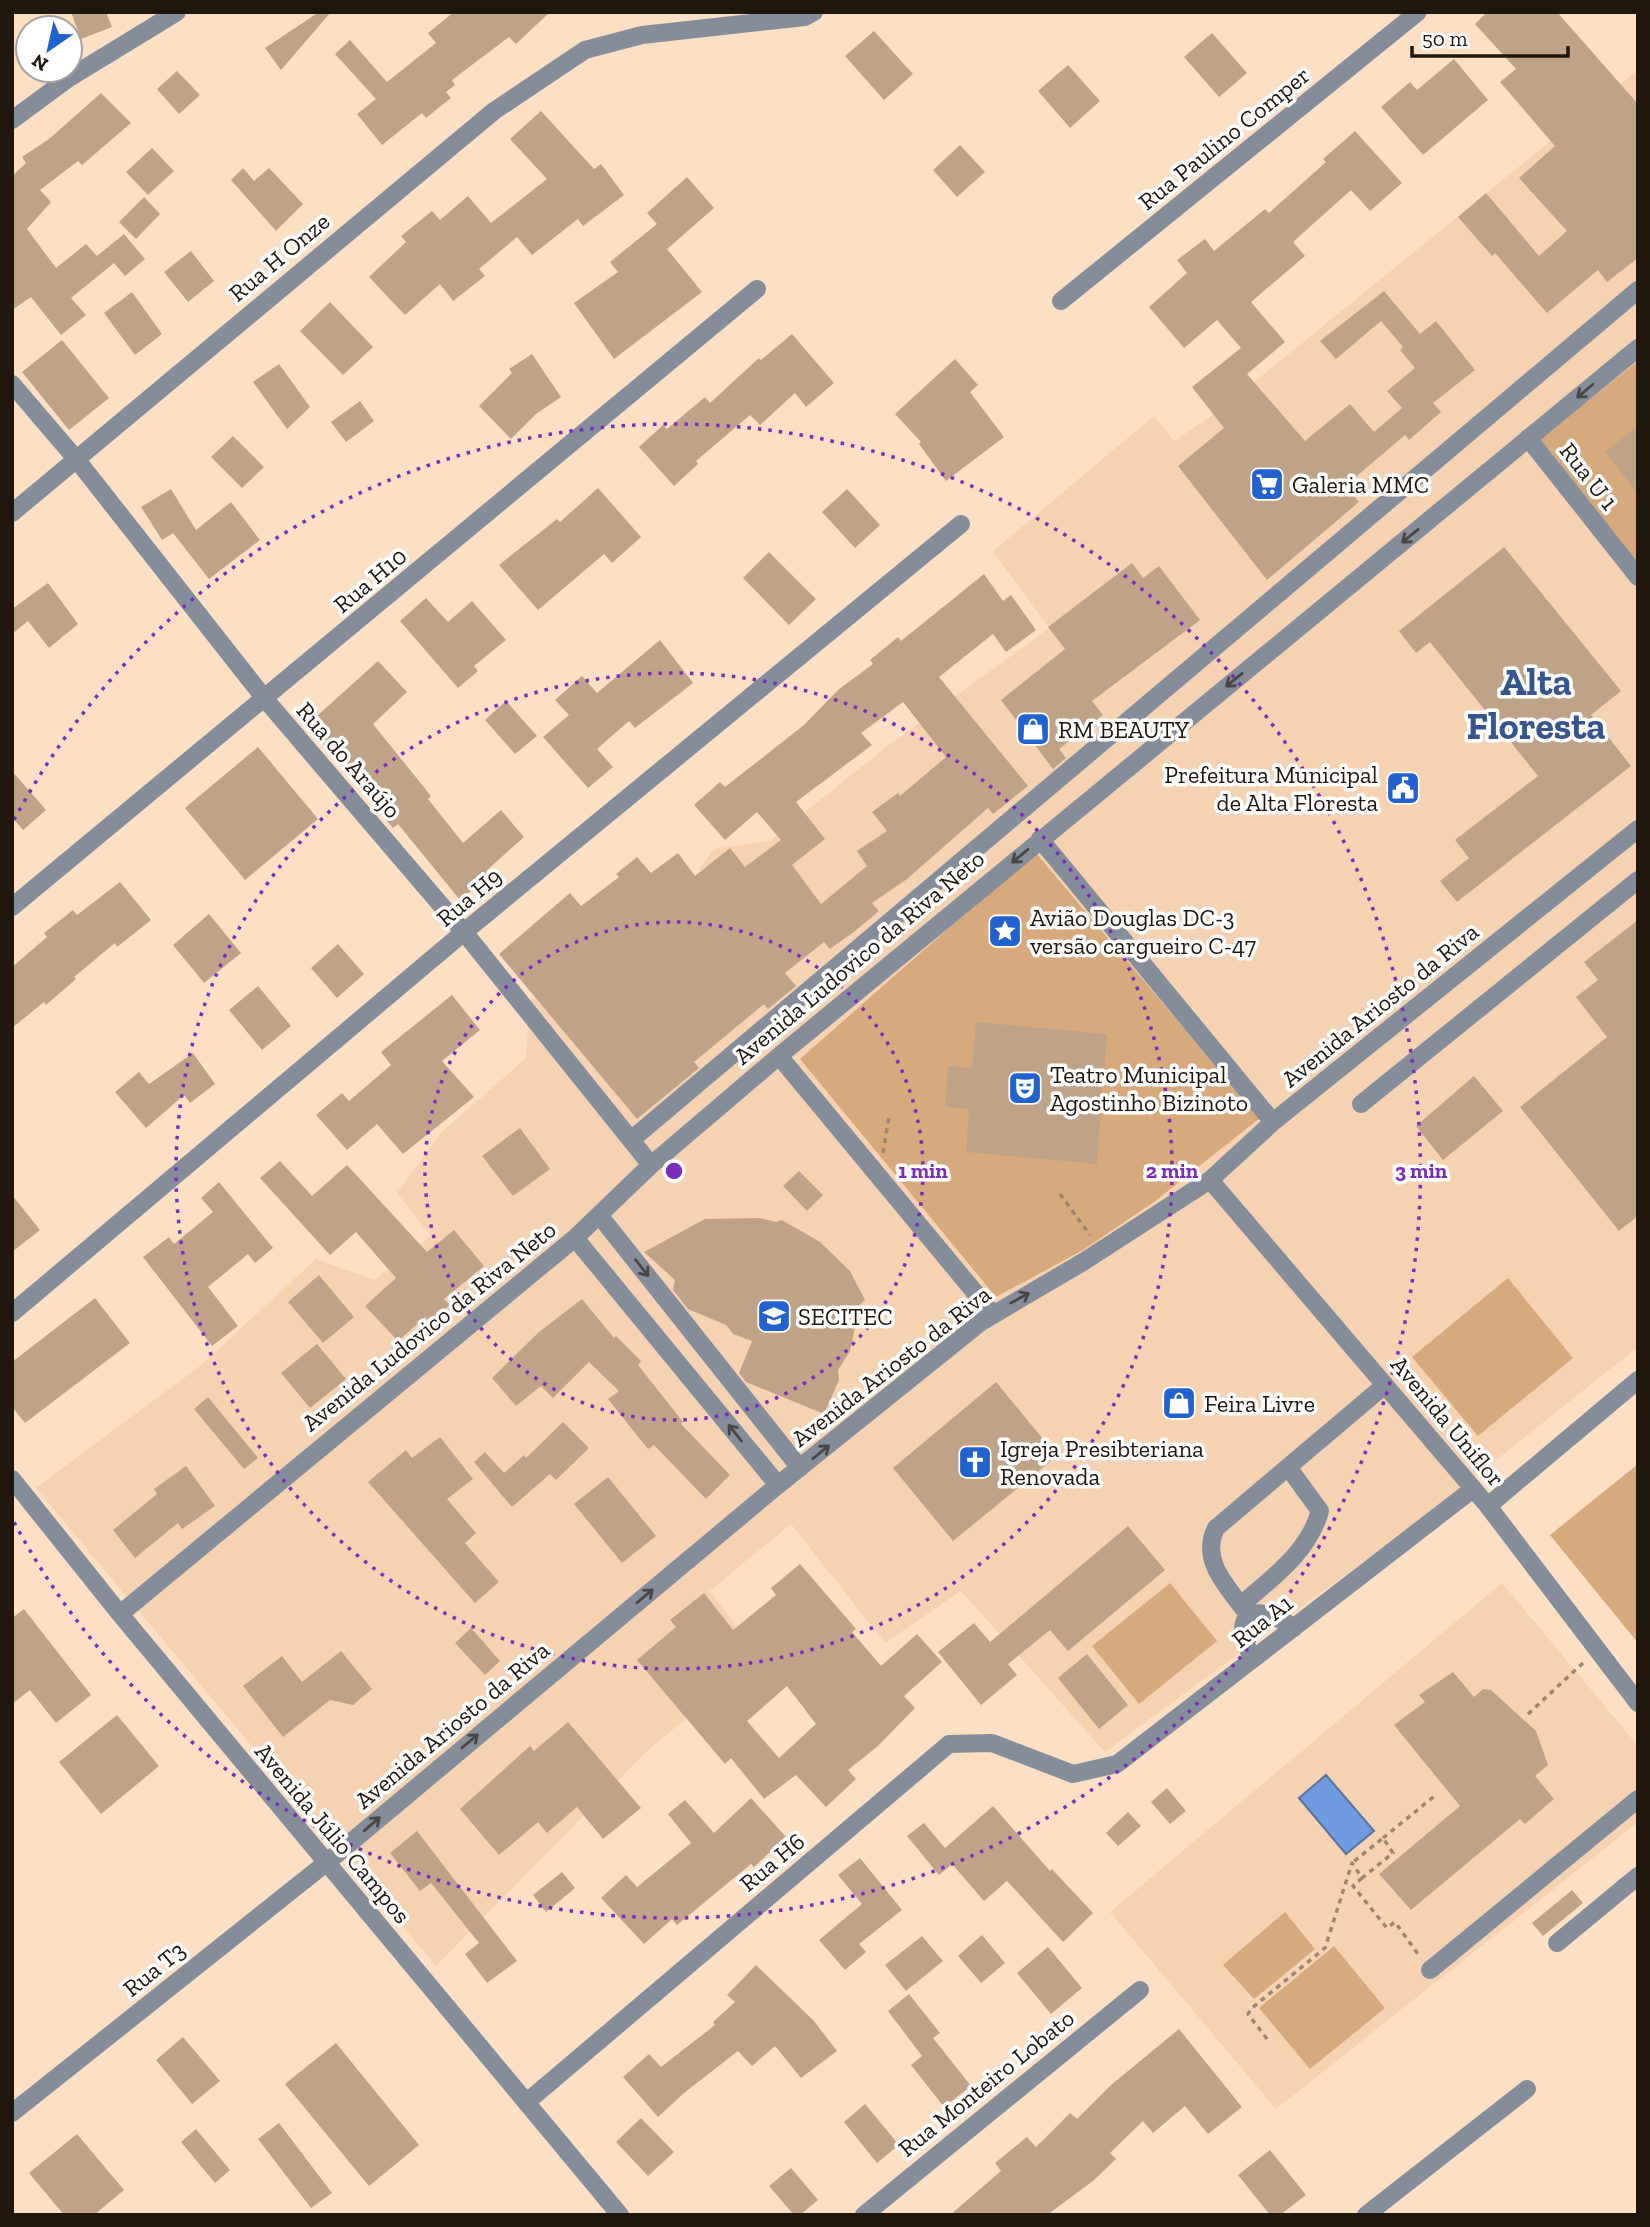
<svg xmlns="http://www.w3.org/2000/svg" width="1650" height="2227" viewBox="0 0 1650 2227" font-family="'Zilla Slab',serif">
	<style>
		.built { fill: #f5d2b1 }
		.green { fill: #d7aa7d }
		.water { fill: #719be0; stroke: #5973a0; stroke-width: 2 }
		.building { fill: #bfa389; fill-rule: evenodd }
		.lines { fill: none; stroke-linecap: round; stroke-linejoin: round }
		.path { stroke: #9c8672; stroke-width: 3.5; stroke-dasharray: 5 5; stroke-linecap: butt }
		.minor { stroke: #858d9b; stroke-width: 18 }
		.oneway { stroke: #484645 }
		.ring { fill: none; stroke: #7b2cbf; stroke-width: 3.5; stroke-dasharray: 3.5 7 }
		.labels { text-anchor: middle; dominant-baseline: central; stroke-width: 7; stroke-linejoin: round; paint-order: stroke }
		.street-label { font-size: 24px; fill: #20160c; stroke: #fff }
		.poi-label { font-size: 24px; fill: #20160c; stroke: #fff; text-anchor: start }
		.town-label { font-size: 38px; font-weight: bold; fill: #34558d; stroke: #fff }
		.centre { fill: #7b2cbf; stroke: #fff; stroke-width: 3.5 }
		.ring-label { font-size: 21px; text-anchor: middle; font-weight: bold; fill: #7b2cbf; stroke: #fff; stroke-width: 7; stroke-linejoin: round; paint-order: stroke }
	</style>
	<rect width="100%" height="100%" fill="#fddfc3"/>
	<path class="built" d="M1638 70V1347L1436 1508 1105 1752 961 1591 885 1643 791 1524 710 1591 759 1658 648 1750 436 1966 36 1488 200 1366 316 1259 374 1280 431 1236 397 1193 443 1131 526 1058 530 1000 608 940 714 889 699 870 714 849 769 841 885 748 1049 628 993 551 1154 416 1174 441 1216 413Z
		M1502 1583 1638 1746V1822L1276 2109 1110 1912Z"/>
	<path class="green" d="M1638 361V564L1540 439Z
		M1035 852 1260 1118 1154 1202 1083 1250 996 1297 800 1059Z
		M1508 1278 1573 1358 1478 1436 1412 1357Z
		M1638 1464V1643L1550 1535Z
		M1170 1583 1217 1641 1139 1704 1092 1646Z
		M1285 1912 1315 1949 1254 1999 1223 1965Z
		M1334 1946 1385 2008 1310 2069 1259 2008Z"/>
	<path class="water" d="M1326 1775 1374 1831 1346 1854 1299 1798Z"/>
	<path class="building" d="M71 12H106L112 27 81 39Z
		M319 12H331L281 70 265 48Z
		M454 12H550L516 44 509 37 452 80 455 85 446 92 451 98 426 118 422 113 382 145 357 114 376 99 335 54 350 40 387 82 436 43 428 33Z
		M1487 12H1557L1638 104V258L1607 282 1598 270 1547 313 1495 253 1492 256 1458 217 1486 193 1539 256 1567 231 1519 178 1555 146 1500 82 1516 69 1475 24Z
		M874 31 913 74 884 100 845 56Z
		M1212 33 1247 73 1219 97 1184 57Z
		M1454 59 1488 100 1423 155 1381 107 1410 82 1417 90Z
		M1068 65 1100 101 1070 128 1038 91Z
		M177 71 200 95 179 114 157 89Z
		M101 93 131 123 82 165 78 161 40 190 51 202 27 229 56 268 86 244 97 256 124 234 145 259 125 276 114 263 71 298 86 315 61 335 31 297 12 310V176L26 163 22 157 49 139Z
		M541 111 594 169 601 164 624 195 583 226 578 219 532 255 517 237 479 269 485 276 453 301 440 284 405 315 369 277 406 242 401 236 432 211 440 220 468 196 491 223 547 179 510 139Z
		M1355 131 1402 183 1370 211 1351 190 1293 242 1305 256 1251 302 1285 342 1247 374 1305 441 1350 404 1374 432 1402 408 1387 391 1415 368 1400 350 1403 347 1381 321 1336 359 1320 341 1384 291 1420 334 1436 321 1475 370 1433 403 1441 412 1409 440 1405 435 1345 486 1359 502 1267 580 1178 466 1224 428 1192 387 1241 348 1217 320 1184 348 1149 307 1187 273 1177 260 1205 239 1214 251 1265 209 1269 213 1326 162 1323 159Z
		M960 145 985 172 957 197 933 170Z
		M152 148 174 171 148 195 126 172Z
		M243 168 254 181 269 168 303 204 276 231 231 180Z
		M687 177 714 208 667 249 702 292 614 359 574 303 618 272 610 262 657 224 647 213Z
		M144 197 160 214 136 239 119 222Z
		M191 251 214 281 188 302 164 272Z
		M132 292 162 334 135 355 104 313Z
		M330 302 373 347 343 375 300 331Z
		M792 334 834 383 806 407 795 393 760 425 750 415 696 461 698 464 674 486 639 447 663 425 667 429 705 397 710 403 759 358 761 360Z
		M62 340 109 398 69 430 22 372Z
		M532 354 561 397 536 414 511 439 479 406 512 373 509 369Z
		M955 359 978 385 970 392 1004 437 946 481 919 444 921 442 895 414Z
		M279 364 310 407 287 429 253 382Z
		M360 401 374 421 346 442 331 422Z
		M1638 426V494L1605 452Z
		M233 436 264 467 242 488 211 457Z
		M598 488 641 537 612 563 604 554 538 610 499 565 557 519 560 522Z
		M171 489 196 530 231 502 260 540 209 579 173 533 162 540 141 507Z
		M847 489 880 525 855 548 822 512Z
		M1504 547 1621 691 1591 715 1631 766 1457 902 1440 881 1469 858 1455 840 1538 776 1430 642 1416 653 1399 631Z
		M769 552 816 599 789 625 743 578Z
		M1132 563 1143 578 1159 566 1200 620 1092 701 1103 715 1059 749 1066 758 1053 769 1001 700 1065 649 1048 627Z
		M984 574 1003 601 1011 595 1036 630 1006 652 993 634 939 677 1028 786 993 814 988 808 907 879 872 903 879 911 855 931 830 949 824 942 785 973 796 986 768 1009 764 1004 694 1062 699 1068 637 1119 499 954 570 893 581 906 619 877 616 874 637 857 651 873 678 853 695 876 730 848 745 867 781 840 757 812 725 840 694 805 720 782 725 787 804 725 838 690 873 664 870 660 898 637 901 641ZM903 702 946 757 900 796 898 793 872 812 887 831 857 851 867 866 821 904 792 865 825 839 796 802 872 745 861 733Z
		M48 583 78 624 49 648 28 621 12 634V609Z
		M426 598 448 622 472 601 506 640 474 666 478 671 458 688 400 621Z
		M660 640 693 683 635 728 629 721 597 749 613 767 588 788 543 737 569 715 555 700 582 676 597 693Z
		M378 661 407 692 373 724 431 796 428 799 463 843 501 810 524 837 486 871 490 876 460 900 398 824 393 828 307 725Z
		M506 701 537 736 515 754 485 720Z
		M258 747 318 819 245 880 185 808Z
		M12 771 46 810 23 830 12 817Z
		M120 882 151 920 117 947 115 943 74 977 76 979 46 1005 44 1002 12 1028V967L47 937 44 933 73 910 77 915Z
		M209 914 241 953 204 983 173 945Z
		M1638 920V1216L1619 1231 1520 1107 1607 1037 1576 997 1598 980 1584 962Z
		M338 944 364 974 337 998 311 968Z
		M258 986 291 1026 262 1050 229 1010Z
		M452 995 480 1030 442 1061 474 1097 403 1154 377 1124 347 1150 316 1115 342 1093 349 1101 391 1065 381 1052Z
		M976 1022 1107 1034 1097 1164 966 1152 969 1109 945 1107 948 1066 972 1068Z
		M193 1053 215 1084 190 1103 184 1095 146 1128 115 1092 139 1072 149 1084Z
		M1474 1076 1503 1111 1443 1160 1416 1126Z
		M520 1128 550 1169 513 1196 482 1156Z
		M280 1161 312 1196 347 1165 427 1252 454 1230 484 1266 444 1299 450 1305 430 1322 425 1317 398 1341 365 1306 396 1278 356 1232 330 1255 260 1178Z
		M799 1171 823 1195 807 1211 783 1186Z
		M219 1182 273 1248 255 1263 248 1254 208 1287 238 1326 212 1346 143 1257 169 1237 174 1244 213 1212 201 1198Z
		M12 1195 40 1230 12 1252Z
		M760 1218 776 1222 782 1220 820 1242 850 1271 865 1300 842 1321 855 1327 850 1351 838 1370 839 1380 824 1414 746 1382 739 1373 752 1341 733 1334 726 1325 688 1309 673 1290 675 1280 644 1252 705 1219Z
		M319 1275 354 1317 323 1343 288 1302Z
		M95 1298 130 1343 25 1423 12 1407V1362Z
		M582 1299 614 1338 616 1336 641 1361 638 1365 683 1422 681 1424 730 1475 706 1499 654 1445 648 1449 608 1399 619 1391 589 1362 553 1398 541 1386 516 1406 492 1378 539 1332Z
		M317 1344 346 1379 310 1408 281 1373Z
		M996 1382 1057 1456 953 1541 893 1468Z
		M208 1397 258 1458 244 1469 194 1409Z
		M563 1422 589 1448 556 1480 550 1474 512 1507 474 1462 485 1452 504 1473 524 1455 526 1458Z
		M440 1437 473 1479 447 1499 476 1533 465 1543 499 1582 475 1603 368 1482 406 1450 412 1458Z
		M186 1466 215 1506 182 1529 178 1523 135 1558 113 1530 157 1494 154 1489Z
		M608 1477 656 1536 622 1563 574 1504Z
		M1128 1526 1165 1570 1068 1651 1050 1630 1008 1664 1017 1675 981 1705 938 1652 974 1623 990 1642Z
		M800 1564 856 1629 852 1632 881 1666 917 1634 942 1662 904 1696 915 1708 878 1746 848 1770 856 1779 826 1807 796 1775 764 1799 731 1758 725 1764 637 1660 676 1627 670 1620 704 1593 733 1630 776 1595 771 1588ZM787 1686 816 1724 779 1758 747 1721Z
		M24 1609 91 1695 56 1723 30 1690 12 1704V1618Z
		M471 1628 500 1661 485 1675 455 1643Z
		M341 1651 372 1689 353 1705 330 1700 283 1737 243 1686 282 1656 302 1682Z
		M1087 1654 1128 1705 1099 1729 1058 1678Z
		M1453 1672 1474 1697 1483 1689 1491 1690 1536 1731 1548 1765 1535 1776 1554 1799 1525 1824 1520 1819 1411 1910 1379 1874 1460 1806 1394 1725 1425 1702 1419 1695Z
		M117 1715 159 1766 101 1814 59 1762Z
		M568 1722 641 1808 603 1839 577 1807 547 1833 538 1822 499 1855 460 1809 530 1746 534 1751Z
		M1167 1788 1186 1811 1170 1824 1151 1802Z
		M751 1798 786 1837 754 1867 751 1864 677 1925 672 1919 644 1944 601 1898 626 1875 637 1887 691 1843 668 1814 685 1800 714 1833Z
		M993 1806 1050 1871 1052 1869 1093 1913 1063 1942 1007 1881 984 1901 952 1864 939 1875 907 1836 924 1823 945 1848Z
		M1128 1812 1141 1826 1118 1846 1106 1833Z
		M417 1831 517 1961 487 1983 465 1954 479 1943 431 1883 420 1891 390 1853Z
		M860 1858 902 1910 859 1944 866 1952 845 1970 819 1940 862 1904 838 1875Z
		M562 1872 575 1888 546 1912 533 1895Z
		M1572 1890 1583 1903 1543 1936 1532 1923Z
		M982 1935 1005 1963 981 1983 958 1956Z
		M922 1936 943 1961 906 1991 885 1965Z
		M1048 1947 1082 1988 1051 2014 1017 1973Z
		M756 1965 814 2021 837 2051 801 2078 775 2046 752 2066 738 2051 684 2093 658 2117 623 2077 649 2054 661 2067 715 2025 713 2022 735 2002 727 1995Z
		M909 1994 940 2033 933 2038 971 2086 944 2107 911 2065 922 2056 888 2011Z
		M1179 2029 1242 2107 1208 2134 1185 2106 1153 2133 1143 2121 1110 2153 1116 2159 1093 2181 1047 2215H950L1001 2171 995 2163 1027 2137 1036 2147 1070 2113 1077 2119 1111 2085Z
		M183 2037 220 2081 192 2104 156 2060Z
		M336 2043 419 2145 369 2186 285 2084Z
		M865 2104 899 2145 877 2163 844 2122Z
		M641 2118 674 2152 648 2176 616 2142Z
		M279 2123 332 2193 311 2208 258 2139Z
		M196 2129 230 2170 215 2183 181 2142Z
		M77 2134 124 2190 94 2215H64L29 2173Z
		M1270 2150 1306 2195 1280 2215H1270L1238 2175Z
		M791 2168 818 2200 800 2215H794L769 2186Z"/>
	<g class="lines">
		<path class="path" d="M883 1153 889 1117
			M1060 1194 1090 1235
			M1528 1714 1583 1663
			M1383 1838 1437 1794
			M1362 1878 1353 1886 1387 1928 1395 1922 1418 1954
			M1267 2039 1248 2014 1252 2008 1325 1948 1352 1863 1362 1878 1393 1853 1383 1838 1352 1863"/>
		<path class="minor" d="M12 120 69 78 177 12
			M1061 301 1418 12
			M12 384 77 460 265 699 464 932 651 1165
			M1528 438 1638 577
			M12 513 494 111 585 50 642 35 805 17 814 12
			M1040 839 1273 1122
			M12 907 757 289
			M779 1056 992 1313
			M1361 1104 1638 880
			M631 1140 1638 290
			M1210 1180 1488 1506 1638 1703
			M599 1215 800 1468
			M575 1238 778 1485
			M12 1313 464 932 961 524
			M12 1479 120 1614 620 2215
			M1488 1506 1638 1380
			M1241 1605C1273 1577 1308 1553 1320 1511L1288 1467
			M120 1614 575 1238 651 1165 779 1056 1638 348
			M1249 1616C1230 1589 1199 1562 1216 1528L1385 1385
			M1253 1659C1227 1613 1256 1600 1294 1628
			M1557 1943 1638 1876
			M1430 1970 1638 1799
			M528 2101 949 1744 992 1743 1073 1774 1117 1764 1473 1489
			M12 2113 326 1863 778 1485 981 1322 1083 1262 1210 1180 1273 1122 1638 829
			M864 2215 1140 1990
			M1366 2215 1527 2089"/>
	</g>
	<defs><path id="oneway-shaft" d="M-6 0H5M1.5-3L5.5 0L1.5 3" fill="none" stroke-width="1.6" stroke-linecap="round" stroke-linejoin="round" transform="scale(1.75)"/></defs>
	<g class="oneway">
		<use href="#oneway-shaft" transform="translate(1585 391) rotate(140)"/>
		<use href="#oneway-shaft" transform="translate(1410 536) rotate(141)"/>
		<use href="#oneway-shaft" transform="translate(1234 680) rotate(141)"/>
		<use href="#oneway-shaft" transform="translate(1020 856) rotate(140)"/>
		<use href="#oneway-shaft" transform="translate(642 1268) rotate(52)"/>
		<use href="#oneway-shaft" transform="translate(1020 1298) rotate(-29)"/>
		<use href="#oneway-shaft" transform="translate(735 1433) rotate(-129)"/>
		<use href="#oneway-shaft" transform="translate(821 1452) rotate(-39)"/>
		<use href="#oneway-shaft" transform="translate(645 1596) rotate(-40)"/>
		<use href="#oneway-shaft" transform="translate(470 1741) rotate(-40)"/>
		<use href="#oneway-shaft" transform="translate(372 1824) rotate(-41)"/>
	</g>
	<g class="ring">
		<circle cx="674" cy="1171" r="249"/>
		<circle cx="674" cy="1171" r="498"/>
		<path d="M14 820A747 747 0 1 1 14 1522"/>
	</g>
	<defs>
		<g id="supermarket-square" transform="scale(1.75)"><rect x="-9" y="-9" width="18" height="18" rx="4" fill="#2262cf" stroke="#fff"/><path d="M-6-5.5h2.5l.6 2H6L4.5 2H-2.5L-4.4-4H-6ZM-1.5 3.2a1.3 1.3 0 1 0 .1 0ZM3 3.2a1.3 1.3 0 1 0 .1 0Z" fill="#fff"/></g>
		<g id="shop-square" transform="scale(1.75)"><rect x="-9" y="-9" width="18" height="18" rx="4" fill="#2262cf" stroke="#fff"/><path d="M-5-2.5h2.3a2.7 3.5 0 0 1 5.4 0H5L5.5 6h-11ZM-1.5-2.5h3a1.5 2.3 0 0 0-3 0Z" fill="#fff"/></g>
		<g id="civic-square" transform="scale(1.75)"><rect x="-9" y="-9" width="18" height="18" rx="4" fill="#2262cf" stroke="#fff"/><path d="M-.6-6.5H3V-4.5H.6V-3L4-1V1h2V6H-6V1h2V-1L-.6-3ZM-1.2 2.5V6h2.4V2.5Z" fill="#fff"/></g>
		<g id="sight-square" transform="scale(1.75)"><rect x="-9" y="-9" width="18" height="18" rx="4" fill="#2262cf" stroke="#fff"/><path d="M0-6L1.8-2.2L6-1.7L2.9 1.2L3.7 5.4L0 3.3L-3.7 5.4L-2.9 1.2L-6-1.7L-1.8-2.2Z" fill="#fff"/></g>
		<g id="theatre-square" transform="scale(1.75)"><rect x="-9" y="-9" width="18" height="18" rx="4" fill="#2262cf" stroke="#fff"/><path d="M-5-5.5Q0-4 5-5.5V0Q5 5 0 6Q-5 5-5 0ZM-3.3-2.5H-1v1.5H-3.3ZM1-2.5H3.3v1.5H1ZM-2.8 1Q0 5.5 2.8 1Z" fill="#fff"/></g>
		<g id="university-square" transform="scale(1.75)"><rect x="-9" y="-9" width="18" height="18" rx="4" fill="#2262cf" stroke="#fff"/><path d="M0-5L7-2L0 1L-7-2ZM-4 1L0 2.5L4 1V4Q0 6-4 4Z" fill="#fff"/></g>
		<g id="church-square" transform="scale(1.75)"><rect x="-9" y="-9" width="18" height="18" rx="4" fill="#2262cf" stroke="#fff"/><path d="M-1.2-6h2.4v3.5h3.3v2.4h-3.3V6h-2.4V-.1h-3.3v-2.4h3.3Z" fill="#fff"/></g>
	</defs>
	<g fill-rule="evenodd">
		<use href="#supermarket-square" x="1267" y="484"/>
		<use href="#shop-square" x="1033" y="729"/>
		<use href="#civic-square" x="1403" y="788"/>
		<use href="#sight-square" x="1005" y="931"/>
		<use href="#theatre-square" x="1025" y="1088"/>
		<use href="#university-square" x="774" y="1316"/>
		<use href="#shop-square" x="1179" y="1403"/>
		<use href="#church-square" x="975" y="1462"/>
	</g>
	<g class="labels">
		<g class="street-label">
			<text transform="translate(1224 138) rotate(-39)">Rua Paulino Comper</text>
			<text transform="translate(279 257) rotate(-40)">Rua H Onze</text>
			<text transform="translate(1589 476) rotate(52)">Rua U 1</text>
			<text transform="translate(370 580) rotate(-40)">Rua H10</text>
			<text transform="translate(349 760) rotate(49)">Rua do Araújo</text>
			<text transform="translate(469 897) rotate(-40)">Rua H9</text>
			<text transform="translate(859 957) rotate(-40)">Avenida Ludovico da Riva Neto</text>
			<text transform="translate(1380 1005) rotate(-39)">Avenida Ariosto da Riva</text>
			<text transform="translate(429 1326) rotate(-39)">Avenida Ludovico da Riva Neto</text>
			<text transform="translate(891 1366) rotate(-38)">Avenida Ariosto da Riva</text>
			<text transform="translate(1448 1421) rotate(50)">Avenida Uniflor</text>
			<text transform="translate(1262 1621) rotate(-38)">Rua A1</text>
			<text transform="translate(452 1725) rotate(-40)">Avenida Ariosto da Riva</text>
			<text transform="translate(333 1833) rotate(50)">Avenida Júlio Campos</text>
			<text transform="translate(772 1862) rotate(-40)">Rua H6</text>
			<text transform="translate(154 1969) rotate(-39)">Rua T3</text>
			<text transform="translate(986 2083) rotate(-39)">Rua Monteiro Lobato</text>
		</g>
		<g class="poi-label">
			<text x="1292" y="484">Galeria MMC</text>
			<text x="1058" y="729">RM BEAUTY</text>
			<text x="1378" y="774" text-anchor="end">Prefeitura Municipal<tspan x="1378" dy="28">de Alta Floresta</tspan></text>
			<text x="1030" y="917">Avião Douglas DC-3<tspan x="1030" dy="28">versão cargueiro C-47</tspan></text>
			<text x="1050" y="1074">Teatro Municipal<tspan x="1050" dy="28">Agostinho Bizinoto</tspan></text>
			<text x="798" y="1316">SECITEC</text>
			<text x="1204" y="1403">Feira Livre</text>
			<text x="1000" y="1448">Igreja Presibteriana<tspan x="1000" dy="28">Renovada</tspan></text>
		</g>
		<g class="town-label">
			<text x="1536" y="682">Alta<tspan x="1536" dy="44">Floresta</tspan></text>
		</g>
	</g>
	<circle cx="674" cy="1171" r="10" class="centre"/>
	<g class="ring-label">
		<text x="923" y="1178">1 min</text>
		<text x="1172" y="1178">2 min</text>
		<text x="1421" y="1178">3 min</text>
	</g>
	<rect width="1650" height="2227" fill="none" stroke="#20160c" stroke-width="28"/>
	<g transform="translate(49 49) rotate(214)"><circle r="33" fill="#ffffff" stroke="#a6a29e" stroke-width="2"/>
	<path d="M0-5L12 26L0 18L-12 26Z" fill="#2262cf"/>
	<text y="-10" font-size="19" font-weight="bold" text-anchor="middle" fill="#20160c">N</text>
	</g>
	<path d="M1412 46v10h156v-10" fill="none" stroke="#20160c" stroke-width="3.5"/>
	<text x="1422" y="46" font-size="21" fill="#20160c" stroke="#ffffff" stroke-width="5" paint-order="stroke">50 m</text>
</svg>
